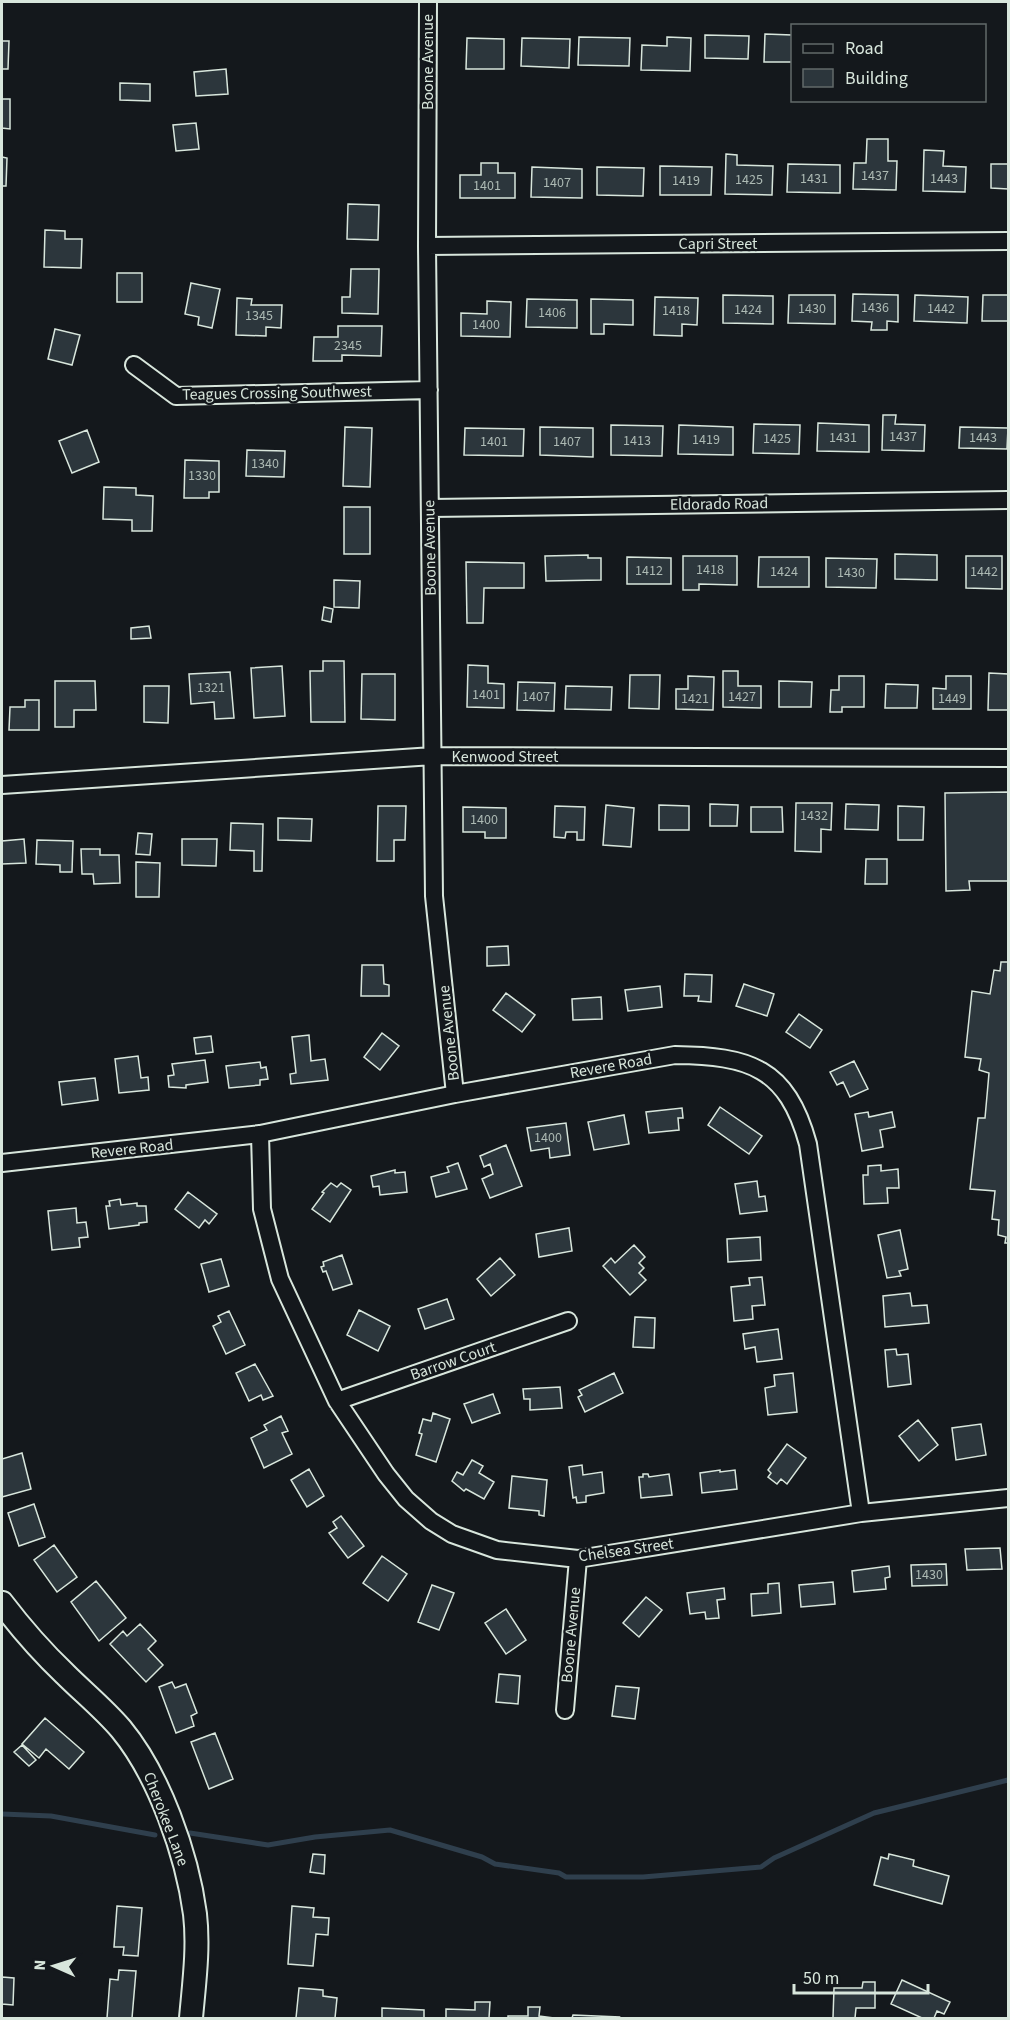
<svg xmlns="http://www.w3.org/2000/svg" width="1010" height="2020" viewBox="0 0 1010 2020" font-family="'Source Sans 3',sans-serif">
	<style>
		.lines { fill: none; stroke-linecap: round; stroke-linejoin: round }
		.stream { stroke: #2f3f4d; stroke-width: 5 }
		.building { fill: #2c363c; stroke: #d8e6dc; stroke-width: 1.5 }
		.street-casing { stroke: #d8e6dc; stroke-width: 20 }
		.secondary-casing { stroke: #d8e6dc; stroke-width: 26 }
		.street { stroke: #14181c; stroke-width: 16 }
		.secondary { stroke: #14181c; stroke-width: 22 }
		.labels { text-anchor: middle; dominant-baseline: central; stroke-width: 4.5; stroke-linejoin: round; paint-order: stroke }
		.number-label { font-size: 14px; fill: #adbab4 }
		.street-label { font-size: 16px; fill: #d8e6dc; stroke: #14181c }
	</style>
	<rect width="100%" height="100%" fill="#14181c"/>
	<g class="lines">
		<path class="stream" d="M2 1814 51 1816 155 1835
			M190 1833 268 1845 315 1837 390 1830 482 1857 495 1864 559 1873 566 1877H643L761 1867 774 1858 874 1813 1008 1780"/>
	</g>
	<path class="building" d="M765 34 792 35V62H764Z
		M705 35 749 36 748 59 705 58Z
		M579 37 630 38 629 66 578 65Z
		M667 37 691 38 690 71 641 70 642 45 667 46Z
		M467 38 504 39V69H466Z
		M522 38 570 39 569 68 521 66Z
		M2 41H9L8 69H2Z
		M226 69 228 94 196 96 194 72Z
		M120 83 150 84V101L120 100Z
		M2 99H10V129L2 128Z
		M196 123 199 149 176 151 173 125Z
		M867 139H888V161H897L896 190 853 189 854 163H866Z
		M924 150 944 151 943 166 966 167 965 192 923 191Z
		M726 154 737 155V165L773 166 772 195 725 194Z
		M2 157 7 158 6 186H2Z
		M481 163H498V173H515V198H460V175H481Z
		M788 164 840 165V193L787 192Z
		M991 164H1008V189L991 188Z
		M660 166 712 167 711 195H660Z
		M532 167 582 169V198L531 197Z
		M597 167 644 168 643 196 597 195Z
		M348 204 379 205 378 240 347 239Z
		M45 230 65 231V239H82L81 268 44 267Z
		M351 269H379L378 314 342 313V297H350Z
		M117 273H142V302H117Z
		M191 283 220 289 212 328 198 325 199 317 185 314Z
		M853 294 898 295V322L887 321V330H871L872 322 852 321Z
		M723 295 773 296V324L723 323Z
		M789 295H835V324L788 323Z
		M915 295 968 297 967 323 914 321Z
		M983 295H1008V321H982Z
		M655 297 698 298 697 325 682 324V336L654 335Z
		M237 298 252 299 251 305H282L281 328 266 327V336L236 335Z
		M527 299 577 300V328L526 327Z
		M591 299 633 300V325L604 324V334H591Z
		M487 301 511 302 510 337 461 336V313L487 314Z
		M338 326H382L381 356 342 355V361H313L314 337H338Z
		M55 329 80 335 72 365 48 359Z
		M883 415H896L895 424 925 425 924 451 882 450Z
		M818 423 869 425V452L817 451Z
		M754 424 800 425 799 454 753 453Z
		M611 425 663 426 662 456 611 455Z
		M679 425 733 427V455L678 454Z
		M345 427 372 428 370 487 343 486Z
		M540 427 593 428V457L540 455Z
		M960 427 1008 428 1007 449 959 448Z
		M465 428 524 429 523 456 464 455Z
		M87 430 99 462 72 473 59 441Z
		M247 450 285 451 284 477 246 476Z
		M185 460 219 461V492H209V498H184Z
		M104 487 136 488V495L153 496 152 531H132V520L103 519Z
		M344 507H370V554H344Z
		M895 554 937 555V580L895 579Z
		M588 555V558H601V580L546 581 545 556Z
		M683 556H737V585L699 584V590H683Z
		M966 556H1002V589L966 588Z
		M627 557 671 558V584H627Z
		M759 557H809V587H758Z
		M826 558 877 559 876 588 826 587Z
		M466 562 524 563V588H484L483 623H467Z
		M334 580 360 581 359 608 334 607Z
		M324 607 333 609 331 622 322 620Z
		M149 626 151 638 131 639V628Z
		M323 661H344L345 722H311L310 671H323Z
		M468 665 488 666V683L504 684V708L467 707Z
		M282 666 285 716 254 718 251 668Z
		M723 671H738V686H761V708L723 707Z
		M230 672 234 718 215 719 214 702 191 704 189 674Z
		M989 673 1008 674V710H988Z
		M362 674H395V720L361 719Z
		M630 675H660L659 709 629 708Z
		M688 676 714 677 713 710 676 709V689H688Z
		M839 676H864V707H842V712H830L831 690H839Z
		M946 676H971V709H933V688L946 689Z
		M55 681H95L96 710H74V727H55Z
		M779 681 812 682 811 707H779Z
		M518 682 555 683 554 711 517 710Z
		M886 684 918 685 917 708H885Z
		M144 686H169L168 723 144 722Z
		M566 686 612 687 611 710 565 709Z
		M25 700H39V730H9L10 707H25Z
		M1008 792V881H969L970 890 946 891 945 793Z
		M796 803H832L831 830 821 829V852L795 851Z
		M710 804 738 805 737 826H710Z
		M846 804 879 805 878 830 845 829Z
		M606 805 634 808 631 847 603 845Z
		M659 805 689 806V830H659Z
		M378 806H406L405 840H394V861H377Z
		M555 806 585 807 584 840H577V832H566L565 838 554 837Z
		M898 806 924 807 923 840H898Z
		M463 807 506 808V838H485V832H463Z
		M751 807H782L783 832H751Z
		M278 818 312 819 311 841 278 840Z
		M231 823 263 824 262 871H254V851L230 850Z
		M138 833 152 834 150 855 136 854Z
		M24 839 26 863 2 864V841Z
		M182 839H217L216 866 182 865Z
		M37 840 73 841 72 872H60V865L36 864Z
		M81 849H100V855H119L120 883 94 884 93 874H82Z
		M866 859H887V884H865Z
		M136 862 160 863 159 897H136Z
		M508 946 509 965 487 966V947Z
		M1001 962H1008V1243H1005L1006 1237 998 1235 999 1220 992 1219 995 1191 970 1189 978 1118H985L989 1073 979 1070 981 1059 965 1057 972 991 990 994 994 970 1000 971Z
		M362 965H383L384 984 389 985V996H361Z
		M685 974 712 975 711 1002 698 1001 699 996H684Z
		M744 984 774 994 767 1016 736 1006Z
		M660 986 662 1007 628 1011 625 990Z
		M506 993 535 1015 522 1032 493 1010Z
		M601 997 602 1019 573 1020 572 999Z
		M799 1014 822 1030 810 1048 786 1032Z
		M382 1033 399 1046 380 1070 364 1057Z
		M309 1035 311 1061 325 1059 328 1080 291 1084 290 1074 296 1073 292 1037Z
		M211 1036 213 1052 196 1054 194 1038Z
		M138 1056 141 1078 148 1077 149 1090 119 1093 115 1059Z
		M205 1060 208 1082 186 1085V1088L169 1087 168 1076 174 1075 172 1064Z
		M854 1061 868 1089 850 1097 843 1082 837 1085 830 1072Z
		M260 1062 261 1068 266 1067 268 1079 260 1080V1085L229 1088 226 1066Z
		M95 1078 98 1100 62 1105 59 1082Z
		M720 1107 762 1136 749 1154 708 1125Z
		M682 1108 683 1118H678L679 1130 649 1133 646 1112Z
		M868 1112 869 1117 892 1112 895 1127 880 1130 883 1147 862 1151 855 1114Z
		M624 1115 629 1144 594 1150 588 1122Z
		M566 1123 570 1155 550 1158 549 1148 531 1151 527 1128Z
		M506 1145 522 1186 490 1198 482 1179 493 1174 490 1164 484 1167 480 1156Z
		M458 1163 467 1189 436 1197 431 1177 449 1172 447 1167Z
		M881 1165V1171L898 1169 899 1188H887L888 1203 864 1204 863 1175H868V1166Z
		M395 1170V1173L405 1172 407 1192 380 1195 379 1186 373 1187 371 1176Z
		M757 1181 759 1197 765 1196 767 1211 740 1214 735 1184Z
		M331 1183 337 1187 341 1183 351 1190 330 1222 312 1209 324 1193 322 1192Z
		M188 1192 217 1214 209 1224 205 1220 199 1228 175 1209Z
		M120 1199 121 1205 137 1203V1206H146L147 1222 139 1223V1225L109 1229 106 1206H110L109 1201Z
		M76 1208 77 1223 86 1222 88 1237 79 1238 80 1247 52 1250 48 1211Z
		M569 1228 572 1251 539 1257 536 1234Z
		M900 1230 908 1269 899 1271 901 1276 887 1278 878 1235Z
		M760 1237 761 1260 728 1262 727 1239Z
		M634 1245 645 1257 639 1263 644 1268 639 1273 646 1280 630 1295 603 1266 611 1258 615 1263Z
		M342 1255 352 1284 333 1290 326 1271 323 1272 321 1267 324 1266 323 1262Z
		M500 1258 515 1275 491 1296 477 1279Z
		M221 1259 229 1286 209 1292 201 1264Z
		M762 1277 765 1305 752 1306 753 1319 734 1321 731 1287 750 1285 749 1278Z
		M910 1293 912 1306 927 1305 929 1323 885 1327 883 1296Z
		M447 1299 454 1319 425 1329 418 1309Z
		M359 1310 390 1326 378 1351 347 1335Z
		M229 1311 245 1345 226 1354 213 1326 221 1322 218 1316Z
		M635 1317 655 1318 654 1348 633 1347Z
		M778 1329 782 1359 757 1362 755 1347 745 1349 743 1334Z
		M896 1349 897 1355 908 1354 911 1384 888 1387 885 1350Z
		M255 1364 273 1396 263 1400 261 1395 249 1401 236 1373Z
		M614 1373 623 1393 585 1412 578 1397 582 1395 579 1390Z
		M793 1373 797 1412 768 1415 765 1388 775 1386 774 1375Z
		M560 1387 562 1408 530 1410V1399H524L523 1389Z
		M493 1394 500 1413 472 1423 464 1404Z
		M433 1413 450 1419 436 1462 416 1455 422 1434 419 1433 423 1419 431 1421Z
		M281 1416 288 1431 282 1433 292 1454 264 1468 251 1438 267 1430 264 1425Z
		M918 1420 938 1445 919 1461 899 1436Z
		M981 1424 986 1455 956 1460 952 1428Z
		M787 1444 806 1458 787 1484 781 1479 777 1484 768 1477 771 1473 768 1470Z
		M22 1453 31 1489 2 1497V1459Z
		M472 1460 483 1466 479 1473 494 1482 484 1499 466 1489 464 1491 452 1481 457 1472 463 1475Z
		M582 1465 583 1475 602 1472 604 1493 586 1496V1502L577 1503 576 1497 573 1498 569 1467Z
		M309 1469 324 1496 307 1507 291 1480Z
		M720 1470V1472L735 1470 737 1489 702 1493 700 1473Z
		M643 1474H648L649 1477 669 1474 672 1495 641 1498 639 1477H643Z
		M512 1476 547 1480 544 1516 539 1515V1511L509 1508Z
		M34 1504 45 1537 19 1546 8 1513Z
		M341 1516 364 1546 348 1558 329 1533 337 1528 333 1522Z
		M54 1545 77 1577 57 1592 34 1560Z
		M1000 1548 1002 1569 967 1570 965 1549Z
		M382 1556 407 1574 388 1601 363 1583Z
		M946 1564 947 1585 912 1586 911 1565Z
		M889 1566 890 1577 885 1578 886 1589 854 1592 852 1571Z
		M96 1581 126 1618 99 1641 71 1602Z
		M833 1582 835 1604 801 1607 799 1585Z
		M779 1583 781 1613 752 1616 751 1594 768 1593V1584Z
		M432 1585 454 1593 439 1630 418 1622Z
		M724 1588 725 1599 717 1600 719 1618 706 1619 705 1612 690 1614 687 1593Z
		M646 1597 662 1610 639 1637 623 1623Z
		M506 1609 526 1640 506 1654 485 1623Z
		M140 1624 156 1641 148 1649 163 1665 146 1682 110 1644 123 1631 127 1636Z
		M499 1674 520 1676 518 1704 496 1702Z
		M172 1682 175 1688 186 1684 197 1713 191 1716 194 1726 176 1733 159 1687Z
		M616 1686 639 1688 635 1719 612 1716Z
		M45 1718 84 1752 69 1769 46 1749 39 1758 22 1744Z
		M215 1733 233 1779 209 1789 191 1742Z
		M22 1745 36 1760 29 1766 14 1752Z
		M313 1854 325 1855 324 1874 310 1872Z
		M889 1854 914 1860 913 1866 949 1876 942 1904 874 1885 881 1857 888 1859Z
		M117 1906 142 1908 138 1956 123 1955 124 1947H114Z
		M292 1906 314 1908 313 1917 329 1918 328 1935 316 1934 313 1966 288 1964Z
		M119 1970 136 1971 132 2018H107L110 1979 118 1980Z
		M2 1977 14 1978 13 2005 2 2004Z
		M902 1980 950 2002 944 2014 937 2011 934 2018H922L891 2004Z
		M863 1982H875V2008H856L855 2018H833L834 1988H862Z
		M299 1988 323 1990V1996L337 1998 335 2018H296Z
		M475 2002H490L489 2018H446V2009L475 2010Z
		M528 2007H540L539 2016 554 2018H508V2016H528Z
		M382 2008 424 2010V2018H382Z
		M573 2015 619 2017 618 2018H572Z"/>
	<g class="lines">
		<g class="street-casing">
			<path id="street" d="M428 2 427 246 434 896 455 1094
				M427 246 1008 241
				M134 365 176 396 429 390
				M430 508 1008 500
				M2 785 433 756 1008 758
				M260 1134 262 1209 280 1279 337 1401 386 1474 406 1499 431 1521 452 1534 497 1550 578 1559 861 1513 1008 1498
				M2 1163 260 1134 455 1094 675 1055C749 1056 787 1067 808 1144L861 1513
				M337 1401 568 1321
				M565 1710 578 1559"/>
		</g>
		<g class="secondary-casing">
			<path id="secondary" d="M2 1603C21 1628 42 1652 65 1674 83 1692 104 1709 121 1729 159 1775 187 1854 195 1914 199 1948 194 1984 191 2018"/>
		</g>
		<use href="#street" class="street"/>
		<use href="#secondary" class="secondary"/>
	</g>
	<g class="labels">
		<g class="number-label">
			<text x="875" y="176">1437</text>
			<text x="814" y="179">1431</text>
			<text x="944" y="179">1443</text>
			<text x="749" y="180">1425</text>
			<text x="686" y="181">1419</text>
			<text x="557" y="183">1407</text>
			<text x="487" y="186">1401</text>
			<text x="875" y="308">1436</text>
			<text x="812" y="309">1430</text>
			<text x="941" y="309">1442</text>
			<text x="748" y="310">1424</text>
			<text x="676" y="311">1418</text>
			<text x="552" y="313">1406</text>
			<text x="259" y="316">1345</text>
			<text x="486" y="325">1400</text>
			<text x="348" y="346">2345</text>
			<text x="903" y="437">1437</text>
			<text x="843" y="438">1431</text>
			<text x="983" y="438">1443</text>
			<text x="777" y="439">1425</text>
			<text x="706" y="440">1419</text>
			<text x="637" y="441">1413</text>
			<text x="494" y="442">1401</text>
			<text x="567" y="442">1407</text>
			<text x="265" y="464">1340</text>
			<text x="202" y="476">1330</text>
			<text x="710" y="570">1418</text>
			<text x="649" y="571">1412</text>
			<text x="784" y="572">1424</text>
			<text x="984" y="572">1442</text>
			<text x="851" y="573">1430</text>
			<text x="211" y="688">1321</text>
			<text x="486" y="695">1401</text>
			<text x="536" y="697">1407</text>
			<text x="742" y="697">1427</text>
			<text x="695" y="699">1421</text>
			<text x="952" y="699">1449</text>
			<text x="814" y="816">1432</text>
			<text x="484" y="820">1400</text>
			<text x="548" y="1138">1400</text>
			<text x="929" y="1575">1430</text>
		</g>
		<g class="street-label">
			<text transform="translate(428 62) rotate(-90)">Boone Avenue</text>
			<text x="718" y="244">Capri Street</text>
			<text transform="translate(277 393) rotate(-1)">Teagues Crossing Southwest</text>
			<text transform="translate(719 504) rotate(-1)">Eldorado Road</text>
			<text transform="translate(430 548) rotate(-91)">Boone Avenue</text>
			<text x="505" y="757">Kenwood Street</text>
			<text transform="translate(449 1033) rotate(-96)">Boone Avenue</text>
			<text transform="translate(611 1066) rotate(-10)">Revere Road</text>
			<text transform="translate(132 1149) rotate(-6)">Revere Road</text>
			<text transform="translate(453 1361) rotate(-19)">Barrow Court</text>
			<text transform="translate(626 1550) rotate(-8)">Chelsea Street</text>
			<text transform="translate(571 1635) rotate(-85)">Boone Avenue</text>
			<text transform="translate(166 1819) rotate(69)">Cherokee Lane</text>
		</g>
	</g>
	<rect width="1010" height="2020" fill="none" stroke="#d8e6dc" stroke-width="6"/>
	<rect x="791" y="24" width="195" height="78" fill="#14181c" stroke="#626a69" stroke-width="1.5"/>
	<rect x="803" y="44" width="30" height="9" fill="#14181c" stroke="#626a69" stroke-width="1.5"/>
	<text x="845" y="54" font-size="18" fill="#d8e6dc">Road</text>
	<rect x="803" y="69" width="30" height="18" fill="#2c363c" stroke="#626a69" stroke-width="1.5"/>
	<text x="845" y="84" font-size="18" fill="#d8e6dc">Building</text>
	<g transform="translate(54 1966) rotate(273)" stroke="#14181c" stroke-width="4.5" paint-order="stroke">
	<path d="M0-4.5L10 22L0 15L-10 22Z" fill="#d8e6dc"/>
	<text y="-9" font-size="16" font-weight="bold" text-anchor="middle" fill="#d8e6dc">N</text>
	</g>
	<path d="M794 1984v9h134v-9" fill="none" stroke="#d8e6dc" stroke-width="3"/>
	<text x="803" y="1984" font-size="18" fill="#d8e6dc" stroke="#14181c" stroke-width="4.5" paint-order="stroke">50 m</text>
</svg>
